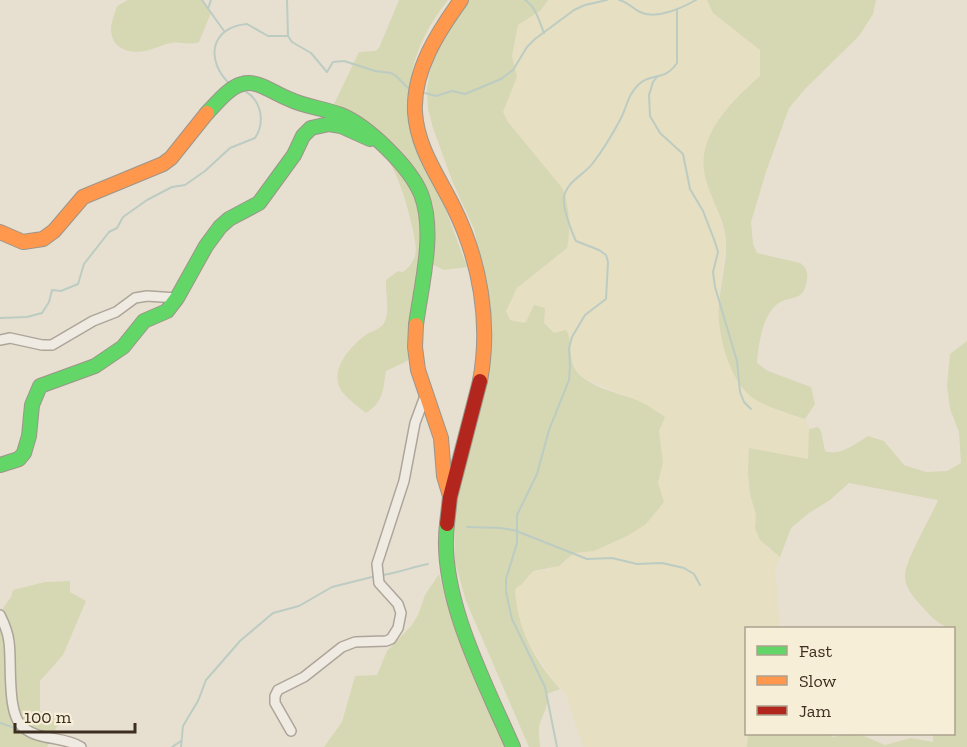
<svg xmlns="http://www.w3.org/2000/svg" width="967" height="747" viewBox="0 0 967 747" font-family="'Zilla Slab',serif">
	<style>
		.farmland { fill: #e6dfc2 }
		.green { fill: #d6d7b3 }
		.lines { fill: none; stroke-linecap: round; stroke-linejoin: round }
		.stream { stroke: #bcccc2; stroke-width: 2 }
		.street-casing { stroke: #ada599; stroke-width: 12 }
		.fast-casing { stroke: #9c958a; stroke-width: 16 }
		.slow-casing { stroke: #9c958a; stroke-width: 16 }
		.jam-casing { stroke: #9c958a; stroke-width: 16 }
		.street { stroke: #efebe3; stroke-width: 9 }
		.fast { stroke: #63d668; stroke-width: 14 }
		.slow { stroke: #ff974d; stroke-width: 14 }
		.jam { stroke: #b3261e; stroke-width: 14 }
	</style>
	<rect width="100%" height="100%" fill="#e7e0d1"/>
	<path class="farmland" d="M548 0H707L713 13 760 49V76L741 93 719 118 718 211 726 239 718 307 756 400 805 419 810 431 808 460 750 448V494L756 515 755 528 768 548 780 557 775 570 780 628H746L747 747H583L566 695 553 680 524 636 516 611 515 589 522 584 533 571 546 570 566 562 573 553 594 551 627 536 658 483 663 462 659 431 665 418 643 403 585 379 575 368 571 358 569 336 560 331 554 333 544 323 543 318 523 323 509 320 506 314V311L517 288 567 248 569 239 565 196 563 189 508 122 503 112 517 77 512 56 518 24 541 10Z"/>
	<path class="green" d="M128 0H202L211 13 199 42C190 46 181 41 171 43 164 44 156 48 149 50 132 55 111 50 111 29 111 22 115 13 117 6Z
		M399 0H448C430 23 418 44 412 72L444 205 467 267 444 270 427 262 413 354 407 361 386 371C383 390 383 403 366 413 359 407 351 402 345 395 325 374 349 347 367 334 374 330 382 329 385 321 390 310 385 292 386 280L398 271 403 272C421 258 416 246 412 226 400 173 381 132 334 104L359 52 375 51 379 48Z
		M469 0H548L541 10 518 25 512 56 517 77 503 112 508 122 563 189C569 205 571 231 567 248L517 288 506 311 510 320 523 323 526 322 534 305 545 308 544 323 554 333 566 330C573 341 568 355 574 367 586 389 620 392 641 402 649 406 657 412 665 417L659 431 663 462 658 483 664 502 646 524 627 536 594 551 574 553 559 566 533 571 522 584 515 589C517 628 534 660 560 689L547 694C549 708 542 714 539 727 538 734 540 740 540 747H529L466 601 455 562 454 509 479 417 481 259 474 229 453 183 433 128 428 109 427 89 432 60Z
		M707 0H876L873 14 859 36 806 88 789 108 766 172 751 222 753 244 757 253 800 263C806 267 808 272 807 279 804 305 789 293 775 306 762 318 758 347 757 363L768 371 811 387 815 404 805 419C789 413 772 409 758 401 730 387 716 332 719 303 721 283 727 260 726 240 724 215 707 194 704 170 699 132 735 98 760 76V50L713 13Z
		M967 341V747H747L748 734H831L832 737 849 734 864 736 885 745 911 738 933 742V734H954V628C944 628 934 620 927 612 919 603 905 590 905 577 904 561 931 518 938 500L849 483 830 500 809 513 791 528 780 557 760 540 755 528 756 515 750 494 748 473 749 448 808 459 809 429 818 427 821 431 825 451C840 457 856 443 868 436L884 441 904 465 926 472 947 471 961 463 959 432 950 409 947 386 950 354Z
		M439 574 445 597 511 747H324L342 722 355 676 377 675 387 651 412 625 418 615 425 595Z
		M70 581V592L86 601 63 655 40 681V711L61 718 47 747H0V630L7 620 3 608 11 597 13 590 45 582Z"/>
	<g class="lines">
		<path class="stream" d="M202 0 224 31
			M287 0 288 36 292 42 311 53 327 72 333 62 344 61 375 71 391 73 396 76 408 88
			M525 0C536 7 539 21 544 33
			M619 0C628 2 632 8 640 12 656 20 682 8 696 0
			M208 9 211 0
			M657 77 653 82 649 95 650 116 660 133 683 154 690 189 703 211 715 242 718 252 713 272 715 287 737 361 740 392 744 402 751 409
			M230 84C205 61 210 27 247 24L268 36H288
			M425 93 436 96 452 91 465 94 501 79 513 70 527 47 535 39 574 10 585 5 607 0
			M0 318 27 317 42 313 49 302 52 290 61 291 78 284 84 264 109 232 117 228 123 217 147 200 172 187 185 185 205 171 230 148 255 138C266 121 261 99 243 90
			M467 527 501 528 518 531
			M519 532 587 559 612 558 637 564 662 563 684 568 694 574 700 585
			M382 575C398 573 412 567 428 564
			M0 723 18 729
			M172 747 181 741
			M181 747 183 726 198 701 206 680 240 641 273 613 299 606 332 587 376 576
			M557 747 545 687 512 619 506 592V579L517 543V515L537 474 549 430 569 380 570 366 569 348 572 337 585 315 606 299 608 262 606 255 599 250 576 241C572 233 562 206 564 197 567 181 584 175 593 163 603 150 612 135 620 120 628 106 626 97 639 84 652 72 664 82 677 63V9"/>
		<g class="street-casing">
			<path id="street" d="M0 340 10 338 42 345H52L93 321 116 312 135 298 147 296 177 298
				M0 615C4 623 8 633 9 642 12 662 6 716 24 728 40 741 64 736 81 747
				M291 731 275 703V696L278 690 304 677 342 647 355 642 386 641 391 639 398 628 401 613 398 604 379 583 377 564 404 481 415 423 425 396"/>
		</g>
		<g class="fast-casing">
			<path id="fast" d="M207 113C217 103 228 88 242 84 257 79 275 94 289 99 305 107 324 108 341 115 368 126 410 167 421 194 436 232 421 286 416 325
				M0 465 19 459 24 453 29 436 32 405 40 386 95 366 123 347 144 321 167 311 177 298 206 246 220 227 229 219 259 203 294 155 303 136 311 128 329 124 341 126 370 139
				M447 524C438 595 485 683 513 747"/>
		</g>
		<g class="slow-casing">
			<path id="slow" d="M461 0C438 32 413 70 415 112 417 148 439 177 454 208 480 261 491 322 480 381
				M0 232 23 242 43 239 54 231 83 197 163 164 171 158 207 113
				M416 325 415 347 418 370 441 438 444 476 450 496"/>
		</g>
		<g class="jam-casing">
			<path id="jam" d="M447 524 450 497 480 381"/>
		</g>
		<use href="#street" class="street"/>
		<use href="#fast" class="fast"/>
		<use href="#slow" class="slow"/>
		<use href="#jam" class="jam"/>
	</g>
	<rect x="745" y="627" width="210" height="108" fill="#f7eed8" stroke="#ada18e" stroke-width="1.5"/>
	<rect x="757" y="646" width="30" height="9" fill="#63d668" stroke="#ada18e" stroke-width="1.5"/>
	<text x="799" y="657" font-size="18" fill="#3d2e20">Fast</text>
	<rect x="757" y="676" width="30" height="9" fill="#ff974d" stroke="#ada18e" stroke-width="1.5"/>
	<text x="799" y="687" font-size="18" fill="#3d2e20">Slow</text>
	<rect x="757" y="706" width="30" height="9" fill="#b3261e" stroke="#ada18e" stroke-width="1.5"/>
	<text x="799" y="717" font-size="18" fill="#3d2e20">Jam</text>
	<path d="M15 723v9h120v-9" fill="none" stroke="#3d2e20" stroke-width="3"/>
	<text x="24" y="723" font-size="18" fill="#3d2e20" stroke="#f7eed8" stroke-width="4.5" paint-order="stroke">100 m</text>
</svg>
